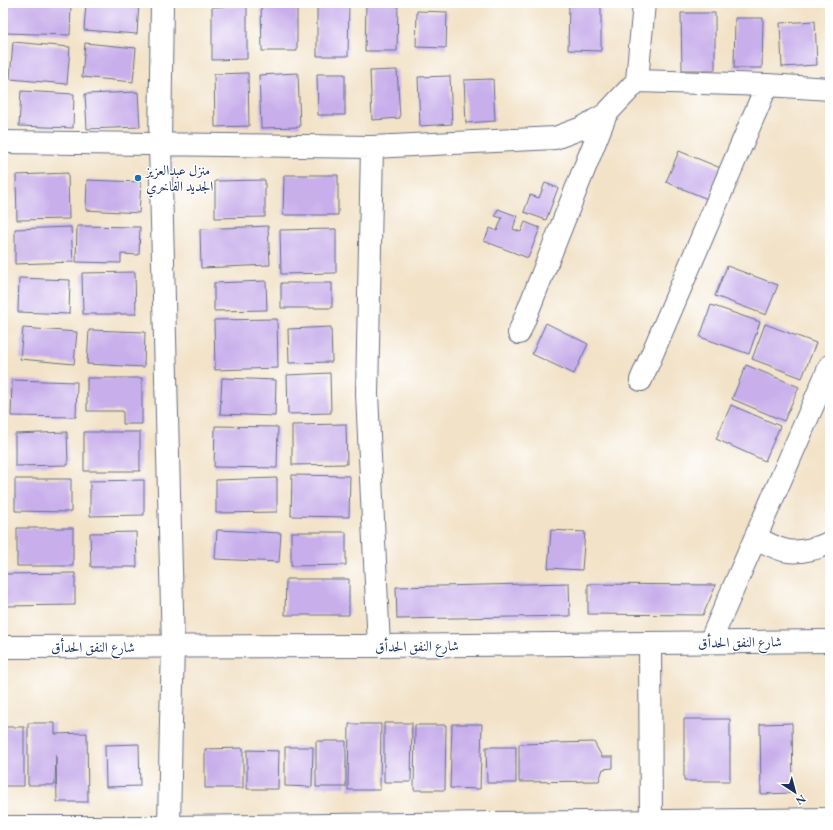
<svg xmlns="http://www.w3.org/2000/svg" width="833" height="830" viewBox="0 0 833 830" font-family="'EB Garamond',Amiri,serif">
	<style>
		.building { fill: #c8aeeb }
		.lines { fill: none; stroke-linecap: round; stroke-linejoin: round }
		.minor-casing { stroke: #666e83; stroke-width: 24 }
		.major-casing { stroke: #666e83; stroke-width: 24 }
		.minor { stroke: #fff; stroke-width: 22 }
		.major { stroke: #fff; stroke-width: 22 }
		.poi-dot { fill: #1f6fb2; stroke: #fff; stroke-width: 1.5 }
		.labels { text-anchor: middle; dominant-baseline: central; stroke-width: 3; stroke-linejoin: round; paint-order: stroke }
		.poi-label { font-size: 14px; fill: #1b2f5e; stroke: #fff; text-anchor: start }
		.street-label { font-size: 14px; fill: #1b2f5e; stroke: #fff }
	</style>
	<rect width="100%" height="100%" fill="#fff"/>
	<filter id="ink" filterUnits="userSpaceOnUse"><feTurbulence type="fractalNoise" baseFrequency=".025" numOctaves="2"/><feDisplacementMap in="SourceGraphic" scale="8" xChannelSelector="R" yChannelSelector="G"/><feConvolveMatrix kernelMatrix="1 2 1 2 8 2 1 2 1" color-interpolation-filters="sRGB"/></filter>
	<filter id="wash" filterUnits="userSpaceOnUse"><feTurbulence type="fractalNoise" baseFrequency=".012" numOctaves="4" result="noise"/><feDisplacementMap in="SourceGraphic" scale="16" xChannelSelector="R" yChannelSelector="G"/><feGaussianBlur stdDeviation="0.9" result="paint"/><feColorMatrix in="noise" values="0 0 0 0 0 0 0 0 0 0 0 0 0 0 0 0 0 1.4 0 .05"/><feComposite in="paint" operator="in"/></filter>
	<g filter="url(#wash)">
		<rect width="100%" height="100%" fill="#f2e2c7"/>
		<g id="blocks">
			<path class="building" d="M6 3H71L70 35 5 33Z
				M86 3H139L137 34 84 30Z
				M261 3H297V51H262Z
				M317 3H349L348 56H317Z
				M366 3H398L397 51H365Z
				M569 3H601V51L568 50Z
				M247 6V59L212 60V7Z
				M417 11 447 12 446 48 416 47Z
				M681 13H715V70H682Z
				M735 18H763L762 68H734Z
				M815 21 817 65 782 67 780 23Z
				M13 42 70 47 67 84 10 79Z
				M85 43 136 48 133 82 82 77Z
				M397 70 400 118 372 120 370 71Z
				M248 73 249 126 215 127 214 74Z
				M298 73 300 127 261 128 259 75Z
				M317 74H345V115H318Z
				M450 76 452 124 420 126 418 77Z
				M493 79 495 121 466 123 464 80Z
				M21 91 74 94 73 128 19 126Z
				M138 92 140 127 87 129 85 94Z
				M679 151 723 169 710 200 666 182Z
				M68 173 69 219 17 220 16 175Z
				M284 175H338V215H283Z
				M87 180 141 182 139 213 86 210Z
				M265 180V217L215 218V181Z
				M545 183 558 188 546 220 524 212 530 195 539 198Z
				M498 209 517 216 513 229 521 232 525 222 540 228 528 258 484 241 490 228 497 231 502 218 495 216Z
				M77 226 140 227 139 255 121 254V263L76 262Z
				M268 226 270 265 201 268 200 229Z
				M71 227 73 262 15 264V229Z
				M336 229V273L281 274 280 230Z
				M727 266 778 285 766 315 715 296Z
				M135 272 136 314H83L82 273Z
				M19 278 70 280 69 314 18 312Z
				M266 281 267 310 214 311V283Z
				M281 283H332V308H281Z
				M711 305 760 322 749 354 700 337Z
				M277 319 278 368 215 370 214 320Z
				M546 323 588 344 574 374 532 354Z
				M765 324 816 343 802 378 752 359Z
				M331 327 332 362 289 363 288 329Z
				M23 328 77 332 74 364 20 359Z
				M89 330 145 332 144 367 87 364Z
				M746 365 799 387 784 421 732 399Z
				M330 373 331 413 288 414 287 375Z
				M87 378H142V424H123V411H87Z
				M222 378 276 380 275 416 220 414Z
				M12 380 77 382 76 417 11 416Z
				M731 405 780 426 765 461 716 439Z
				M346 424 347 464 292 465V425Z
				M215 426 278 427 277 468 214 467Z
				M67 432 68 465 15 466V434Z
				M84 432H140V471H84Z
				M292 475 350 476 349 517 291 516Z
				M277 478V512L216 513V480Z
				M15 479H71V512L15 511Z
				M144 480V515L90 516V481Z
				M17 528H73V566H17Z
				M217 530 281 533 279 562 215 559Z
				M551 530 585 532 582 570 548 568Z
				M136 532 137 567H91L90 533Z
				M291 532H346V565L291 566Z
				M75 573V605L3 606V574Z
				M286 579H349V615H285Z
				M569 583 570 616 397 619 396 587Z
				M588 584 716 585 703 615 588 614Z
				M684 719H730V781H684Z
				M28 723H55V734L87 733 88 802H57L56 755 55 785H28Z
				M384 723H412L411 782H384Z
				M792 723 793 793 761 794 760 724Z
				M349 724H381L380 790H348Z
				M452 724H482L480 789 450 788Z
				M415 725H446L445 790H414Z
				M3 727H24V786H3Z
				M316 741H346V787H316Z
				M594 742 602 757H613V768L603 769 599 781 519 782V744Z
				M139 744 140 786 106 787 105 745Z
				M285 747H313L312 787 285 786Z
				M486 747H516V783H487Z
				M243 748V788H205V749Z
				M247 750 279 751 278 789H247Z"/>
		</g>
	</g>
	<g filter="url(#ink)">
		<use href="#blocks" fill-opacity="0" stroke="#666e83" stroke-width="1"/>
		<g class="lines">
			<g class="minor-casing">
				<path id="minor" d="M162 3 160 145 173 647 171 721 169 827
					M637 81 767 85 830 89
					M3 142 372 147 555 138 582 128 606 114
					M372 147 367 394 379 646
					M519 333 606 114 637 81 644 3
					M641 380 767 85
					M756 538C765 542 778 550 788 551 799 553 821 548 830 542
					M710 642 830 366
					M650 643 651 827
					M3 827H169L830 819"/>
			</g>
			<g class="major-casing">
				<path id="major" d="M3 647 379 646 830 641"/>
			</g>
			<use href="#minor" class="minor"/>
			<use href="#major" class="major"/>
		</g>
	</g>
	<circle class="poi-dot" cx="138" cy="178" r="4"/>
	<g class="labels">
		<g class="poi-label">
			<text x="146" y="170">منزل عبدالعزيز<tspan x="146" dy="16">الجديد الفاخري</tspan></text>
		</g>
		<g class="street-label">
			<text transform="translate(740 642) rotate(-1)">شارع النفق الحدأق</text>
			<text transform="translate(417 646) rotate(-1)">شارع النفق الحدأق</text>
			<text x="93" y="647">شارع النفق الحدأق</text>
		</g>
	</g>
	<rect width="833" height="830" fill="none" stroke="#fff" stroke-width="16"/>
	<g transform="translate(795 792) rotate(144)" stroke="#ffffff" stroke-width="3" paint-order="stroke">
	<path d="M0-3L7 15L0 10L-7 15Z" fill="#1b2f5e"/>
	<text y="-6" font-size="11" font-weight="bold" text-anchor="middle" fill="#1b2f5e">N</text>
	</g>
</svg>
